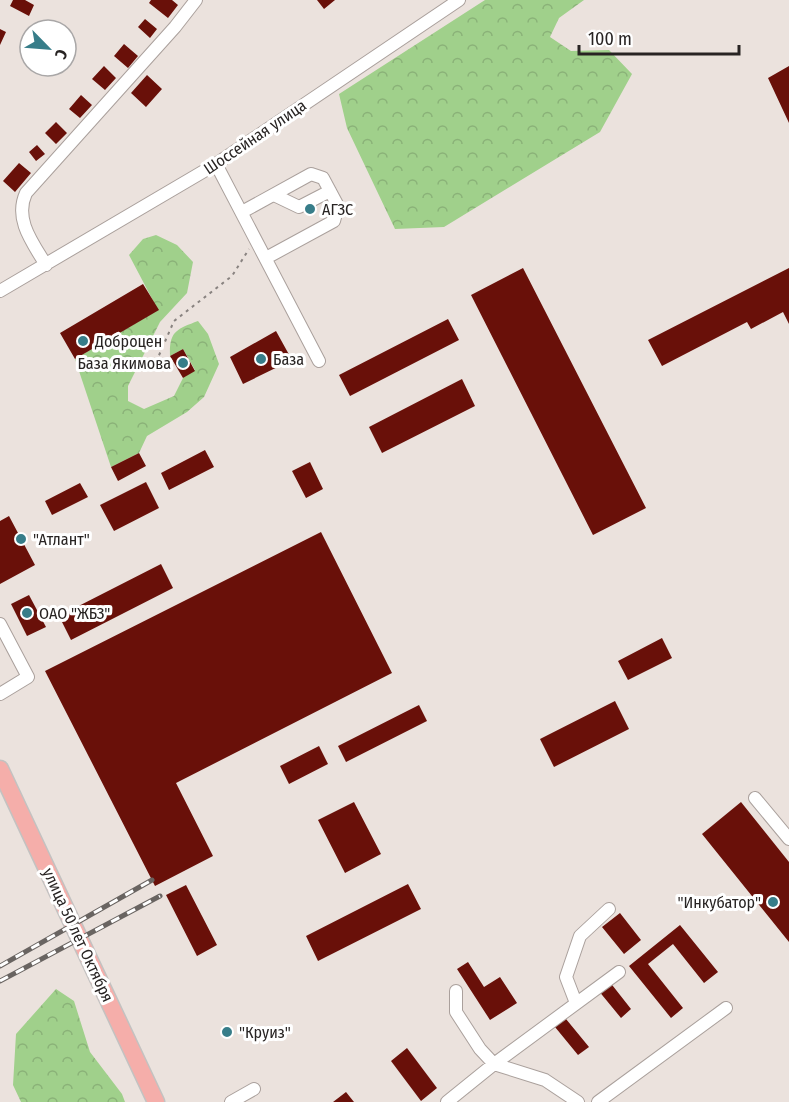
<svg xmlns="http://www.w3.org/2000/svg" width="789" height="1102" viewBox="0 0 789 1102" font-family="'Fira Sans Condensed',sans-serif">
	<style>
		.forest { fill: url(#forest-crowns) }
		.building { fill: #691009 }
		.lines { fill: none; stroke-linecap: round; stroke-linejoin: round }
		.minor-casing { stroke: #aaa09c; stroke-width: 14 }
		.major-casing { stroke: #c3c2c1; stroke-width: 19 }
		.path { stroke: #898380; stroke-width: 2; stroke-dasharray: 3 4.5; stroke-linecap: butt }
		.minor { stroke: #fff; stroke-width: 12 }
		.major { stroke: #f5aeaa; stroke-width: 16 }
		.rail-casing { stroke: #696461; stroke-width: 5 }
		.rail { stroke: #fff; stroke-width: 3; stroke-dasharray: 9; stroke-linecap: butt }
		.poi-dot { fill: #377d89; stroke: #fff; stroke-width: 2 }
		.labels { text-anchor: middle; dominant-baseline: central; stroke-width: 6; stroke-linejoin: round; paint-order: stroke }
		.street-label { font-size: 16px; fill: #282423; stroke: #fff }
		.poi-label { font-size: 16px; fill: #282423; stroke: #fff; text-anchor: start }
	</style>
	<defs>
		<pattern id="forest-crowns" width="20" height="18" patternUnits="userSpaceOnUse" patternTransform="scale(1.5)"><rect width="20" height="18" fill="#a0d08b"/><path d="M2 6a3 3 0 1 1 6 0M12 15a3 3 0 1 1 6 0" fill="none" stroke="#8ab278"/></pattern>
	</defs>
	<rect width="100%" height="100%" fill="#ebe2dd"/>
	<path class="forest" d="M485 0H584L559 18 550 37 571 51 609 50 632 74 600 132 444 227 395 229 347 128 339 94Z
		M156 235 177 245 193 262 187 293 160 322 128 386V401L144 409 174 396 183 378 195 370 183 349 170 356C169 331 177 329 198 321L208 334 219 364 204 397 187 412 147 436 139 453 111 467 75 359 158 310 129 255 143 239Z
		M56 989 74 1001 90 1052 122 1094 125 1102H21L13 1085 16 1034Z"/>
	<path class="building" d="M13 0H25L34 5 29 16 10 6Z
		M151 0H172L178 5 168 18 149 3Z
		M317 0H335L324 9Z
		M145 19 157 29 150 38 138 27Z
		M0 29 6 32 0 45Z
		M124 44 138 56 128 68 114 56Z
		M104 66 116 78 105 90 92 79Z
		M789 66V123L768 78Z
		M147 75 162 89 146 107 131 93Z
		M81 95 92 105 80 118 69 109Z
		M56 122 67 133 56 144 45 133Z
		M37 145 45 154 36 161 29 152Z
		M19 163 31 173 15 192 3 181Z
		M523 268 646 508 593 535 471 295Z
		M789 268V324L783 312 751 329 747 322 662 366 648 340Z
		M143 284 159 310 75 359 60 333Z
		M448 319 459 340 350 396 339 375Z
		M276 331 292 360 243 384 230 357Z
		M183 349 195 371 183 378 170 356Z
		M462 379 475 406 382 453 369 427Z
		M205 450 214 467 169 490 161 473Z
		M139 453 146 466 118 481 111 467Z
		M310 462 323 489 306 498 292 471Z
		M146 482 159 508 114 531 100 505Z
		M80 483 88 497 52 515 45 501Z
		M9 516 35 565 0 584V521Z
		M321 532 392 673 176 783 213 856 155 886 45 671Z
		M161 564 173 588 71 640 59 616Z
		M29 595 46 627 27 636 11 604Z
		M662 638 672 658 628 680 618 661Z
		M615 701 629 729 554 767 540 739Z
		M419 705 427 721 346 762 338 746Z
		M319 746 328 764 289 784 280 766Z
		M354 802 381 854 345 873 318 820Z
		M741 802 789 862V942L702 834Z
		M408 884 421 909 318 961 306 936Z
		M186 885 217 945 197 956 166 895Z
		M620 913 641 940 624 954 602 927Z
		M680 925 718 972 704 983 673 944 648 964 683 1008 671 1018 629 966Z
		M468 962 484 987 500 977 517 1003 490 1020 457 969Z
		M609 981 631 1009 621 1018 598 990Z
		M566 1019 589 1047 578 1055 555 1027Z
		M407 1048 437 1088 421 1101 391 1061Z
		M346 1092 354 1102H333Z"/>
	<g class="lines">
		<g class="minor-casing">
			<path id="minor" d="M216 164 319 361
				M274 195 299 207 330 191
				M242 212 311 174 323 178 338 206 334 221 266 258
				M46 265C32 242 14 219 26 193L175 27 196 0
				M0 291 216 164 459 0
				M0 624 28 677 0 694
				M755 798 789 839
				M456 991V1012L480 1049 494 1064 545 1080 578 1102
				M576 1003 566 977 580 936 609 909
				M231 1102 254 1089
				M447 1102 494 1064 619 972
				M598 1102 726 1008"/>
		</g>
		<g class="major-casing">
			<path id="major" d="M0 769 156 1102"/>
		</g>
		<path class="path" d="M153 369 174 321 232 276 249 249"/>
		<use href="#minor" class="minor"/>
		<use href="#major" class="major"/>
		<g class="rail-casing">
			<path id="rail" d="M0 966 152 880
				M0 981 160 896"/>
		</g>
		<use href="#rail" class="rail"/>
	</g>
	<g class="poi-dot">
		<circle cx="310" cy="209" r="6"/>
		<circle cx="83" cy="341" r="6"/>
		<circle cx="261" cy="359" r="6"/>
		<circle cx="183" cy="363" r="6"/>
		<circle cx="21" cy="539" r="6"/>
		<circle cx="27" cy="613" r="6"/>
		<circle cx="773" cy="902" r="6"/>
		<circle cx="227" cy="1032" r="6"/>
	</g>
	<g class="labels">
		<g class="street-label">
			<text transform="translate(255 137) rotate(-34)">Шоссейная улица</text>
			<text transform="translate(78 935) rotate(65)">улица 50 лет Октября</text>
		</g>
		<g class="poi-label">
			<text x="322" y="209">АГЗС</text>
			<text x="95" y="341">Доброцен</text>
			<text x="273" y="359">База</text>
			<text x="171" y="363" text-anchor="end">База Якимова</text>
			<text x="33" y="539">"Атлант"</text>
			<text x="39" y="613">ОАО "ЖБЗ"</text>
			<text x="761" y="902" text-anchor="end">"Инкубатор"</text>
			<text x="239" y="1032">"Круиз"</text>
		</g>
	</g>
	<g transform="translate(48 48) rotate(115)"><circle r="28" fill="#ffffff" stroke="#a9a7a7" stroke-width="1.5"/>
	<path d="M0-4.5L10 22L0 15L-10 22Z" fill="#377d89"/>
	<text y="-9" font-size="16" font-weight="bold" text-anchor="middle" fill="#282423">С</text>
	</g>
	<path d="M579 45v9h160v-9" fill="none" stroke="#282423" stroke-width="3"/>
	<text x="588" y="45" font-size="18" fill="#282423" stroke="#ffffff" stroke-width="4.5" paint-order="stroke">100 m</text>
</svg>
